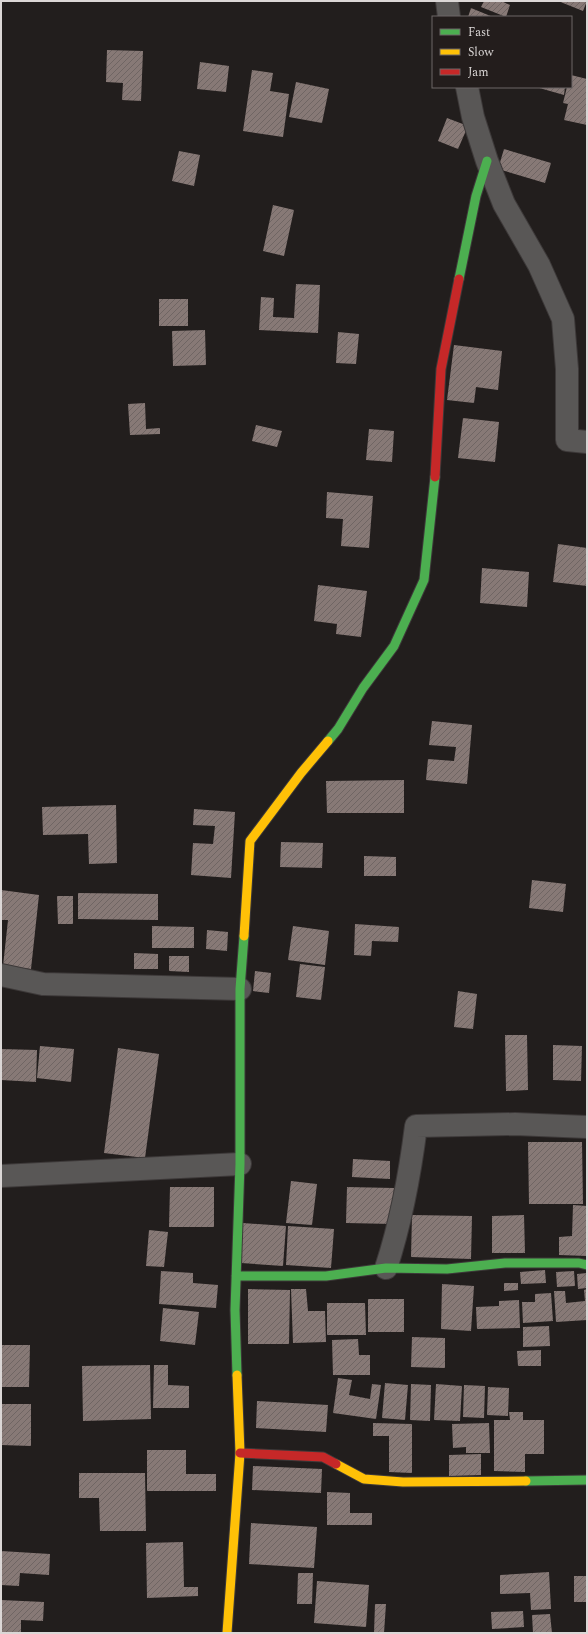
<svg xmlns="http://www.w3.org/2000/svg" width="588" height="1634" viewBox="0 0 588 1634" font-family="Spectral,serif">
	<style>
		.building { fill: url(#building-hatch) }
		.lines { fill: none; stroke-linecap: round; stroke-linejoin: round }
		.street-casing { stroke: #3d3939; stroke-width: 24 }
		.fast-casing { stroke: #3d3939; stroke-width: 11 }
		.slow-casing { stroke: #3d3939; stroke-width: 11 }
		.jam-casing { stroke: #3d3939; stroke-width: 11 }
		.street { stroke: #595756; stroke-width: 22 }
		.fast { stroke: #4caf50; stroke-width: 9 }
		.slow { stroke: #ffc107; stroke-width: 9 }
		.jam { stroke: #c62828; stroke-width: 9 }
	</style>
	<defs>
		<pattern id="building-hatch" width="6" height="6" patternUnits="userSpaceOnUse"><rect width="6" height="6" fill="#877976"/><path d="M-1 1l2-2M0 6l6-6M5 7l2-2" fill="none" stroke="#6f6563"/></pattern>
	</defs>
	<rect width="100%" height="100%" fill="#221e1d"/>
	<path class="building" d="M484 1H501L510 5 506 17 481 7Z
		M558 1H587L583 11Z
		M471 8 493 17H468Z
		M107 50 143 51 141 101 122 100 123 83 106 82Z
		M200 62 229 66 226 92 197 89Z
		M252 70 273 73 270 91 289 94 283 137 243 131Z
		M571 75 587 79V125L564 120 568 104 563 103 567 87H571Z
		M296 82 329 89 322 123 289 117Z
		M536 87H565L564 95Z
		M447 118 468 126 458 149 438 141Z
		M504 149 551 163 545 183 498 169Z
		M179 151 200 155 194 186 172 181Z
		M273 205 294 210 284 256 263 251Z
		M296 284 320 285 318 333 259 330 261 297 274 298 273 317 294 318Z
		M159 299H188V326H159Z
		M205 330 206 365 173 366 172 331Z
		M338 332 359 334 356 364 336 363Z
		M454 345 502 351 498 390 476 387 474 403 447 400Z
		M145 403 146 429 160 428V434L130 435 128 404Z
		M463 418 499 422 495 462 458 458Z
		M256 425 282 431 277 447 252 441Z
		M369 429 394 431 392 462 366 460Z
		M327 492 373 496 369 548 341 546 343 519 326 518Z
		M558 544 587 548V586L553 582Z
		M482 568 529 572 527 607 480 603Z
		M318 585 367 591 361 637 336 634 337 624 314 621Z
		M432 721 472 725 467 784 426 780 428 759 454 761 456 747 429 745Z
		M404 780V813H327L326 781Z
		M116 805 117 863 89 864 88 834 43 835 42 807Z
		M194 809 235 812 231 878 191 875 193 843 213 844 215 826 193 825Z
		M281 842 323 843 322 868 280 867Z
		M364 856 396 857V876H364Z
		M532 880 566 884 563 912 529 908Z
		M1 890 39 895 31 969 3 966 8 920H1Z
		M78 893 158 894V920L78 919Z
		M57 896H73V924H58Z
		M355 924 399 927 398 942 372 941 371 956 354 955Z
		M152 926 194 927V948H152Z
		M293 926 329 931 325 965 288 960Z
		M207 930 228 932 227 951 206 949Z
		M134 953 158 954V969H134Z
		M169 956H189V972L169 971Z
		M300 964 325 967 321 1000 296 997Z
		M255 971 271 973 269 993 253 991Z
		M458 991 477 994 473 1029 454 1027Z
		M505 1035H527L528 1090 506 1091Z
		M553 1045 582 1046 581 1081 553 1080Z
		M40 1046 74 1049 71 1082 37 1078Z
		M118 1048 159 1054 145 1158 104 1153Z
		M1 1049 37 1050 36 1082 1 1080Z
		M528 1142H582L583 1204H529Z
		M353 1159 390 1161V1179L352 1177Z
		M291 1181 317 1184 312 1225 286 1223Z
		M170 1187H214V1227H169Z
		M347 1187 394 1188 393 1224 346 1223Z
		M573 1205 587 1206V1256L559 1255V1237L572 1236Z
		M412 1215 472 1216 471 1259 411 1257Z
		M524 1215 525 1253H492V1216Z
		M243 1223 286 1226 283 1266 241 1263Z
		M288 1226 334 1229 331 1268 286 1265Z
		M149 1230 168 1232 164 1267 146 1266Z
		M545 1270 546 1283 521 1284 520 1272Z
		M161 1271 193 1273V1283L218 1285 216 1308 159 1304Z
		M574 1271 575 1286 557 1287 556 1272Z
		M587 1273V1288L578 1289 577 1274Z
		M504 1283H518V1290L504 1291Z
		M442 1284 474 1286 471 1331 441 1329Z
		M248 1289 290 1290 289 1344H248Z
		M291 1289H306L308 1311H325L326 1342 293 1343Z
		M587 1289V1320L556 1322 554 1291H565L566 1303 585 1301 584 1290Z
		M551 1293 553 1321 523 1323 522 1302H535V1294Z
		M368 1299H404V1332H368Z
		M519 1300 520 1328 477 1329 476 1307 499 1306V1301Z
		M327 1303H365L366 1335H327Z
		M163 1308 199 1312 195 1345 160 1341Z
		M549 1326 550 1346 523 1347V1327Z
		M412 1337 445 1338V1368L411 1367Z
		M358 1339 359 1355H370V1375H333L332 1340Z
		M1 1345H30L29 1387H1Z
		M541 1350V1366H518L517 1351Z
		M150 1365 151 1419 83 1421 82 1366Z
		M154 1365H168V1385L189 1386V1408H153Z
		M338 1378 352 1380 349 1395 370 1399 372 1384 381 1385 376 1419 333 1413Z
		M385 1383 408 1385 405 1420 382 1418Z
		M411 1384 431 1385 430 1421 410 1420Z
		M436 1384 462 1386 460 1421 434 1420Z
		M464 1385 485 1386 484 1418 463 1417Z
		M488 1387 509 1388 508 1416 487 1415Z
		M257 1401 328 1405 326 1432 256 1428Z
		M1 1404H31V1446L1 1445Z
		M509 1412H523V1420H544V1454H525V1472L494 1471V1420H510Z
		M373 1423 412 1424V1473L389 1472V1436H373Z
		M489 1423 490 1453H466V1447L453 1448 452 1424Z
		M147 1450H186V1474H216V1491H147Z
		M481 1454V1475L449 1476V1455Z
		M253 1466 322 1469 321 1493 252 1490Z
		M79 1473H145L146 1531H100L99 1498H79Z
		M327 1492 350 1493V1513H372V1525H327Z
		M251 1523 317 1527 314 1568 249 1564Z
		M183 1542 184 1587H198V1596L147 1598 146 1543Z
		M1 1551 50 1554 49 1575 20 1573 19 1586 1 1585Z
		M549 1572 551 1609 531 1610 530 1593 500 1594V1575Z
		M298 1573H313L312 1604H297Z
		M574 1576H587V1602H574Z
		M317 1581 369 1585 366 1627 314 1623Z
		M1 1600 44 1602 43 1621 21 1620V1633H1Z
		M375 1604H386L384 1633H374Z
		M523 1611 524 1627 492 1629 491 1612Z
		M550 1614 552 1633H533L532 1615Z"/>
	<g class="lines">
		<g class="street-casing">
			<path id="street" d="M447 1 449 17
				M467 87 473 117 487 161 504 204 539 265 563 319 567 369V440L587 442
				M1 975 43 984 240 989
				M1 1176 240 1164
				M386 1268C401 1222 410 1174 416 1126L515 1124 587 1127"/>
		</g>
		<g class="fast-casing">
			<path id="fast" d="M459 279 476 196 487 161
				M328 741 338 729 363 688 394 646 424 580 435 477
				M236 1276H326L386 1268 447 1269 505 1263H579L587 1265
				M237 1375 235 1310 240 1164V989L244 936
				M526 1481 587 1480"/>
		</g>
		<g class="slow-casing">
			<path id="slow" d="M244 936 250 841 301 773 328 741
				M336 1464 364 1479 403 1482 526 1481
				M227 1633 240 1453 237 1375"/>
		</g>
		<g class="jam-casing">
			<path id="jam" d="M435 477 441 369 459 279
				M240 1453 323 1457 336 1464"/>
		</g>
		<use href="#street" class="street"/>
		<use href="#fast" class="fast"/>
		<use href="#slow" class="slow"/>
		<use href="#jam" class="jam"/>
	</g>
	<rect width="588" height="1634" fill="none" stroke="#dbd7d6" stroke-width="4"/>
	<rect x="432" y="16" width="140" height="72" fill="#231d1c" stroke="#6d6766"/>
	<rect x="440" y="29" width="20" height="6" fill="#4caf50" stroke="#6d6766"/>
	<text x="468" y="36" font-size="12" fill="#dbd7d6">Fast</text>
	<rect x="440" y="49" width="20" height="6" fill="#ffc107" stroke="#6d6766"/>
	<text x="468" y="56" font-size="12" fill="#dbd7d6">Slow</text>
	<rect x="440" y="69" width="20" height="6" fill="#c62828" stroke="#6d6766"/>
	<text x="468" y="76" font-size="12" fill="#dbd7d6">Jam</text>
</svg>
